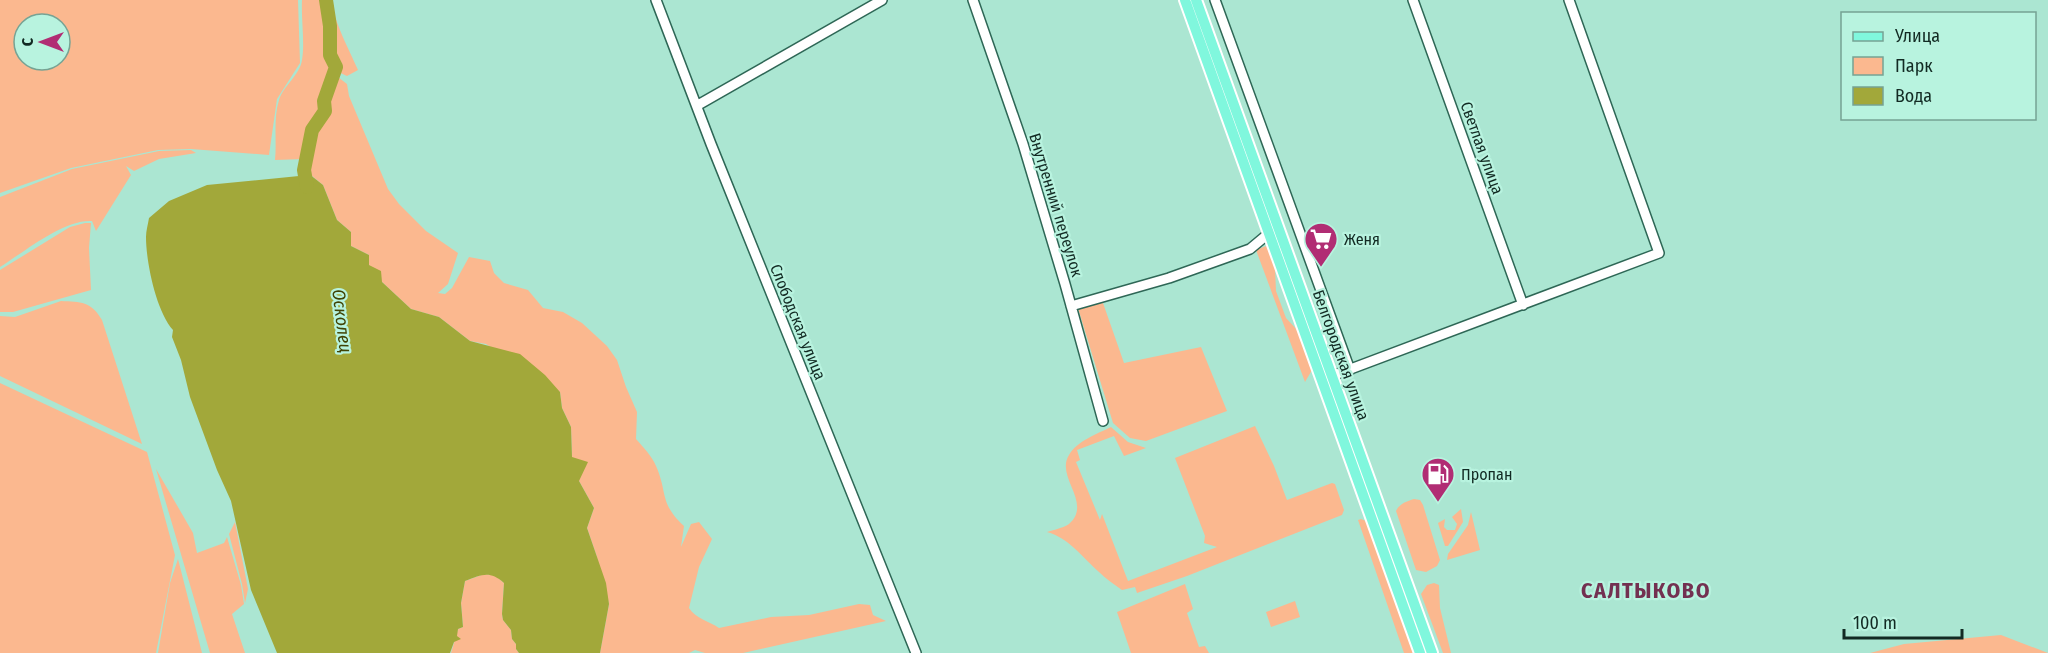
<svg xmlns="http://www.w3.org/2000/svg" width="2048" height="653" viewBox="0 0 2048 653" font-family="'Fira Sans Condensed',sans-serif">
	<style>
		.green { fill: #fbb88f; fill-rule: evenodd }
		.water { fill: #a2a83a }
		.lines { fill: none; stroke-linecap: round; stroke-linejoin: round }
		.river { stroke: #a2a83a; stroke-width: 14 }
		.minor-casing { stroke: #2e6756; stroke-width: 12 }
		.major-casing { stroke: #fff; stroke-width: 14 }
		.minor { stroke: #fff; stroke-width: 9 }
		.major { stroke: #80f7dd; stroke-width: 10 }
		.labels { text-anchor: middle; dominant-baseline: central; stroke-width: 4.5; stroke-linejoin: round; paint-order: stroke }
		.street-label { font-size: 16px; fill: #122a23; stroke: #b8f3df }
		.poi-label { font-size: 16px; fill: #122a23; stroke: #b8f3df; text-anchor: start }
		.water-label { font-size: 18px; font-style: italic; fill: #404305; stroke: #b8f3df }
		.district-label { font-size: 22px; font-weight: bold; letter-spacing: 1.5px; fill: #733151; stroke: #b8f3df }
	</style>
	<rect width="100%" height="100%" fill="#abe6d2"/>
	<path class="green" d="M0 0H298L300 63 277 99 269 155 191 149 158 150 71 168 0 193ZM24 24H60V60H24Z
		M302 0H324L328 25 327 56 332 64 333 70 323 98 321 113 310 129 304 159 275 160C277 141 273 119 279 100 283 86 300 75 302 60 305 42 301 20 302 0Z
		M328 0H332C333 21 350 51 358 70L347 76 334 70 333 28Z
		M334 74 347 84 349 96 388 189 399 204 426 231 458 253 448 284 438 293 445 294 452 288 469 257 490 261 494 273 504 283 528 290 543 308 563 312 582 323 607 346 617 360 626 387 637 412 636 439C643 447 652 456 656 466 668 493 659 503 684 526L681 547 691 524 699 522 712 539 699 567 689 608C696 619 709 621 719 628L771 617 809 615 859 604 870 605 873 615 886 621 743 653H705L695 650 689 653H600L609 604 596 554 587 528 594 508 579 481 572 457 571 427 562 408 560 392 486 344 470 341 439 317 411 309 382 282 369 265V255L351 246V232L337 220 323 185 306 171 314 131 327 112 326 102Z
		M191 150 196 153 159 159 134 171 126 166 131 175 96 231 92 221C64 219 24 252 0 267V197L72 169 159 151Z
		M85 223H91L89 248 91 290 13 312H0V270L70 227Z
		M1266 246 1270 249 1275 268 1276 291 1286 318 1300 333 1312 370 1305 382 1256 250Z
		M61 301C81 302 91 301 102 320L142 444 0 376V316L15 317Z
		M1103 303 1124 363 1201 347 1227 411 1146 441 1130 438 1113 423 1078 308Z
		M0 383 147 452 175 555 156 653H0Z
		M1255 426 1274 466 1287 500 1332 483 1335 484 1344 510 1342 515 1187 576 1137 593 1135 587 1122 590C1114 584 1106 579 1099 572 1083 558 1069 538 1047 532 1053 530 1063 528 1069 524 1093 503 1055 477 1069 455 1077 441 1097 434 1111 427L1128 442 1146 448 1124 456 1114 436 1077 450 1080 460 1076 462 1100 520 1102 514 1128 581 1217 547 1204 543 1205 536 1175 458Z
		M156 469 193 533 197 553 224 543 227 537 241 585 244 604 232 614 245 653H210Z
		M1414 499 1420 500 1423 505 1440 560 1437 566 1426 572 1416 570 1396 511C1399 504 1407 501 1414 499Z
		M1461 509 1463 522 1448 546H1445L1438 523 1445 519 1444 527 1447 530H1455L1457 524 1452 517Z
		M1471 512 1480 550 1447 560 1448 554 1468 525Z
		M1361 519 1366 521 1370 527 1415 653H1404L1358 520Z
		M235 522 248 589 245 603 242 584 229 534Z
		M178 559 202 653H158L170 583Z
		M484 574 495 575 504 583 502 614 503 620 511 630 512 639 516 644V649L519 653H451L458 629 463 627 461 603 465 581Z
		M1434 583 1439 585 1440 608 1451 653H1443L1421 594 1427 585Z
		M1185 584 1193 609 1187 613 1199 647 1205 646 1209 653H1131L1117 612Z
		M1295 601 1300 617 1271 627 1266 612Z
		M2001 635 2048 653H1870L1904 644Z"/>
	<path class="water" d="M304 170 323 185 337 220 351 232V246L369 255V265L381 271 382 282 411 309 439 317 470 341 520 354 545 375 560 392 562 408 571 427 572 457 588 462 579 481 594 508 587 528 606 583 609 604 600 653H519L516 649V644L512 639 511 630 503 620 502 614 504 583C489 570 482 575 465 581L461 603 463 627 458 629 457 636 461 639 454 642 450 653H277L251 590 231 501 217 470 190 397 181 360 172 337 173 330C156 311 146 262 146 237 146 231 148 224 149 218L169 201 207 185 299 176Z"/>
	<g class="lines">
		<path class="river" d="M307 187 304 170 312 130 325 111 324 101 336 67 330 55V26L326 0"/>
		<g class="minor-casing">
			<path id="minor" d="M656 0 711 144 916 653
				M973 0 1023 144 1065 284 1103 421
				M1215 0 1350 370
				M1413 0 1523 305
				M698 105 882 0
				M1071 306 1169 278 1250 249 1268 234
				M1332 376 1659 253 1569 0"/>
		</g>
		<g class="major-casing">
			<path id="major" d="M1185 0 1420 653
				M1196 0 1432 653"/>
		</g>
		<use href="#minor" class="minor"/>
		<use href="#major" class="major"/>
	</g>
	<defs>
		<g id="supermarket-pin" transform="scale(1.725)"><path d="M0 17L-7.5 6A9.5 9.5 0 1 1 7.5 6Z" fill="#b12d74" stroke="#b8f3df"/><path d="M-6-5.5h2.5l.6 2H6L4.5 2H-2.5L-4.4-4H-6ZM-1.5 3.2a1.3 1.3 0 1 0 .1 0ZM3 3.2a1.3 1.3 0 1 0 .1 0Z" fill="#fff"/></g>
		<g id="fuel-pin" transform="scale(1.725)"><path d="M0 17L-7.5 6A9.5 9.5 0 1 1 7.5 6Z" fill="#b12d74" stroke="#b8f3df"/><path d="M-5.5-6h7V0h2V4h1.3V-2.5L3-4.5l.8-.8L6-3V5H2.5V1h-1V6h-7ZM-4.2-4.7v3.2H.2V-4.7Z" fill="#fff"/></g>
	</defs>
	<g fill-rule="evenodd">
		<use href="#supermarket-pin" x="1321" y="239"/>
		<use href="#fuel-pin" x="1438" y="474"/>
	</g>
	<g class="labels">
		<g class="street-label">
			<text transform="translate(1482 148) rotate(70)">Светлая улица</text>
			<text transform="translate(1056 205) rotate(73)">Внутренний переулок</text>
			<text transform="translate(798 322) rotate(68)">Слободская улица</text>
			<text transform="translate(1341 355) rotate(70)">Белгородская улица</text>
		</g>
		<g class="poi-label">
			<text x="1344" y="239">Женя</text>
			<text x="1461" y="474">Пропан</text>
		</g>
		<g class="water-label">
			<text transform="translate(342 321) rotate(83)">Осколец</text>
		</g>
		<g class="district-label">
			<text x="1646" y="590">САЛТЫКОВО</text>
		</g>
	</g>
	<rect x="1841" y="12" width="195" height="108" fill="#b8f3df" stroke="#76a394" stroke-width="1.5"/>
	<rect x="1853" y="32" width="30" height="9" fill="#80f7dd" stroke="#76a394" stroke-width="1.5"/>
	<text x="1895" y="42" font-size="18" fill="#122a23">Улица</text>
	<rect x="1853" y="57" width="30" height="18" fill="#fbb88f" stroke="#76a394" stroke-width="1.5"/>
	<text x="1895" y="72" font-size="18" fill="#122a23">Парк</text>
	<rect x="1853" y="87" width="30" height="18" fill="#a2a83a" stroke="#76a394" stroke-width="1.5"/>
	<text x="1895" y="102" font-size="18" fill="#122a23">Вода</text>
	<g transform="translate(42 42) rotate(270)"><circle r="28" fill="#b8f3df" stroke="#76a394" stroke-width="1.5"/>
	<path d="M0-4.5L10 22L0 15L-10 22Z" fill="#b12d74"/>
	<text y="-9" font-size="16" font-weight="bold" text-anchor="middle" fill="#122a23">С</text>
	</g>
	<path d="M1844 629v9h118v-9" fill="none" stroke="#122a23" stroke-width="3"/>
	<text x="1853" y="629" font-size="18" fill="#122a23" stroke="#b8f3df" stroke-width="4.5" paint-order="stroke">100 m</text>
</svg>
